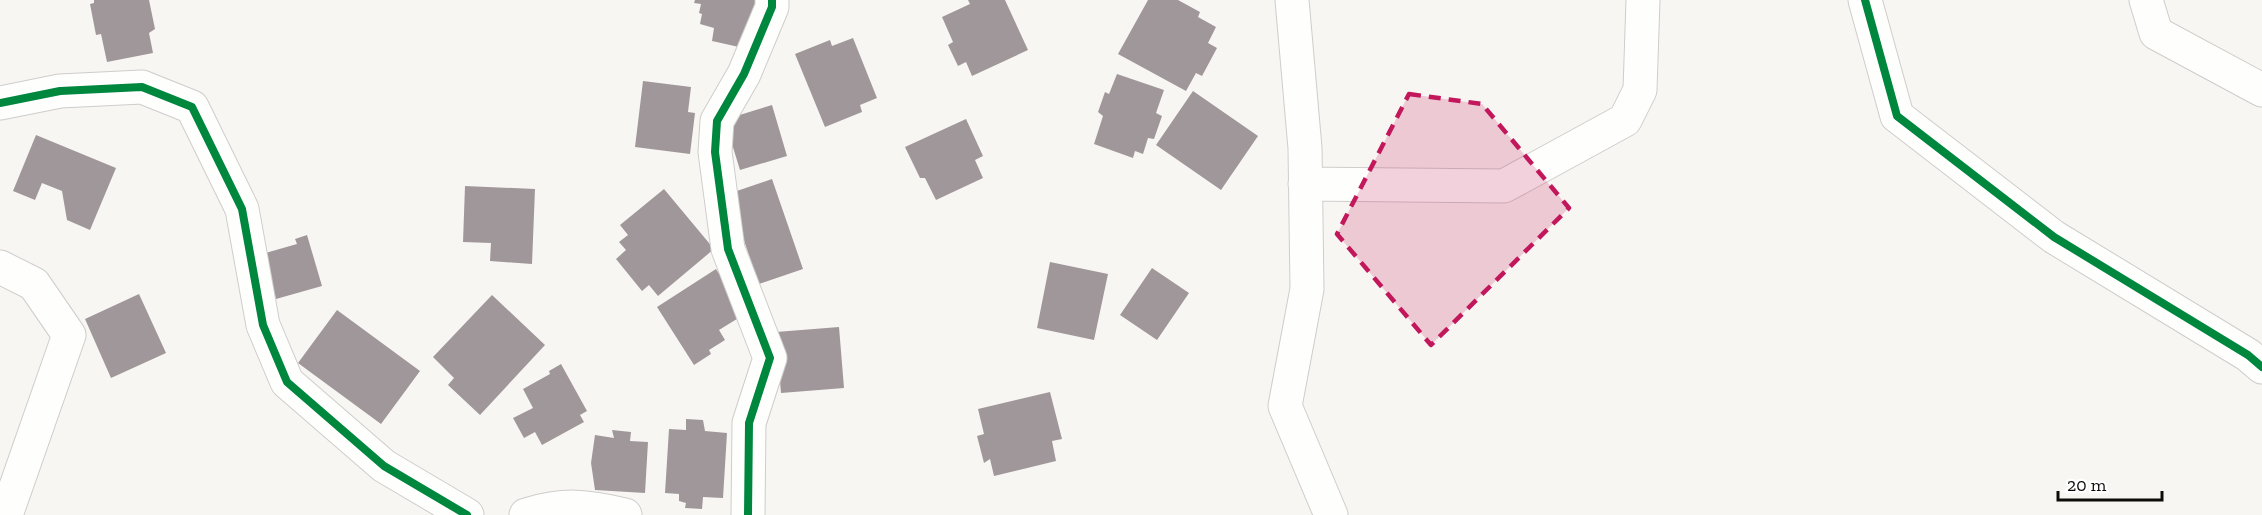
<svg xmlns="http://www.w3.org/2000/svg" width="2262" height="515" viewBox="0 0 2262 515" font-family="'Zilla Slab',serif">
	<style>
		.building { fill: #a0979a }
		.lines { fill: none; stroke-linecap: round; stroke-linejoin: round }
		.minor-casing { stroke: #cecdcb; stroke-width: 35 }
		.minor { stroke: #fefefd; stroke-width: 33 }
		.cycleway-casing { stroke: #fff; stroke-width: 11 }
		.cycleway { stroke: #00873e; stroke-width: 8 }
		.marked { fill: #c2185b; fill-opacity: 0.2; stroke: #c2185b; stroke-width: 4.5; stroke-dasharray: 12 8; stroke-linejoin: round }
	</style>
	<rect width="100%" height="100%" fill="#f8f6f3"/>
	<path class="building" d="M94 0H149L155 29 149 33 153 53 107 62 101 34 96 35 90 4 94 3Z
		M695 0H756L758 7 748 49 712 41 714 28 700 24 702 14 699 13 701 4 694 3Z
		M968 0H1005L1028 50 972 76 966 62 958 66 948 45 953 42 942 17 970 4Z
		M1148 0H1178L1200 12 1198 17 1216 27 1208 43 1217 48 1202 76 1196 73 1186 91 1118 54Z
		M853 38 877 98 860 105 862 112 825 127 795 54 830 40 832 46Z
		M1117 74 1164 90 1156 113 1162 116 1154 139 1148 138 1143 154 1135 151 1133 158 1094 144 1103 116 1098 112 1105 92 1109 94Z
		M643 81 691 87 688 112 695 113 690 154 635 147Z
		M1193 91 1258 136 1221 190 1156 145Z
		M772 105 787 156 740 170 728 131 733 117Z
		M966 119 983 156 975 160 983 178 936 200 925 178H920L905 147Z
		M36 135 116 168 90 230 67 220 62 191 42 183 35 200 13 191Z
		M772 179 803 269 759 284 728 194Z
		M465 186 535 189 532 264 490 261 491 243 463 242Z
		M664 189 714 249 658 296 649 285 642 291 616 259 626 250 619 242 628 235 620 225Z
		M307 235 322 286 276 299 262 254 297 244 295 239Z
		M1050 262 1108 274 1094 340 1037 328Z
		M1152 268 1189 293 1157 340 1120 315Z
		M716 269 745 314 719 330 725 340 709 350 711 354 694 365 657 307Z
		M139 294 166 353 111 378 85 319Z
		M492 295 545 345 480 415 448 385 454 378 433 357Z
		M337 310 420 371 381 424 298 363Z
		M839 327 844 388 781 393 776 332Z
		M561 364 587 411 580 415 584 422 542 445 535 432 524 438 513 418 533 408 523 389 550 374 549 371Z
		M1050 392 1062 439 1052 441 1056 461 994 476 990 459 984 463 977 436 984 434 978 409Z
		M686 419 703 420 705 431 727 433 723 498 703 497 702 509 685 508 686 503 679 501V494L665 493 669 429 686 430Z
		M612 430 631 432 630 441 648 442 645 493 595 490 591 463 595 435 614 438Z"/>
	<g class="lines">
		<g class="minor-casing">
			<path id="minor" d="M1292 0 1305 148 1307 289 1285 406 1331 515
				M1865 0 1897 116 2054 237 2248 355 2262 367
				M2146 0 2156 33 2262 90
				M0 103 60 91 142 87 192 107 242 209 263 325 287 382 384 466 467 515
				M1305 184 1504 186 1625 120 1640 90 1643 0
				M0 267 34 284 69 335 6 515
				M526 515C564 503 587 506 625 515
				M748 515 749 423 770 358 728 249 715 152 717 121 744 74 772 7V0"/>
		</g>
		<use href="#minor" class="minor"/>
		<g class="cycleway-casing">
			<path id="cycleway" d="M1865 0 1897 116 2054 237 2248 355 2262 367
				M0 103 60 91 142 87 192 107 242 209 263 325 287 382 384 466 467 515
				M748 515 749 423 770 358 728 249 715 152 717 121 744 74 772 7V0"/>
		</g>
		<use href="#cycleway" class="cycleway"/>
	</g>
	<path class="marked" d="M1409 94 1482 104 1569 208 1431 345 1337 234Z"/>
	<path d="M2058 491v9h104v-9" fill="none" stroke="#0d0c0b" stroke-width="3"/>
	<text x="2067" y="491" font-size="18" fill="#0d0c0b" stroke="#ffffff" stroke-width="4.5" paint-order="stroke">20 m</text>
</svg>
